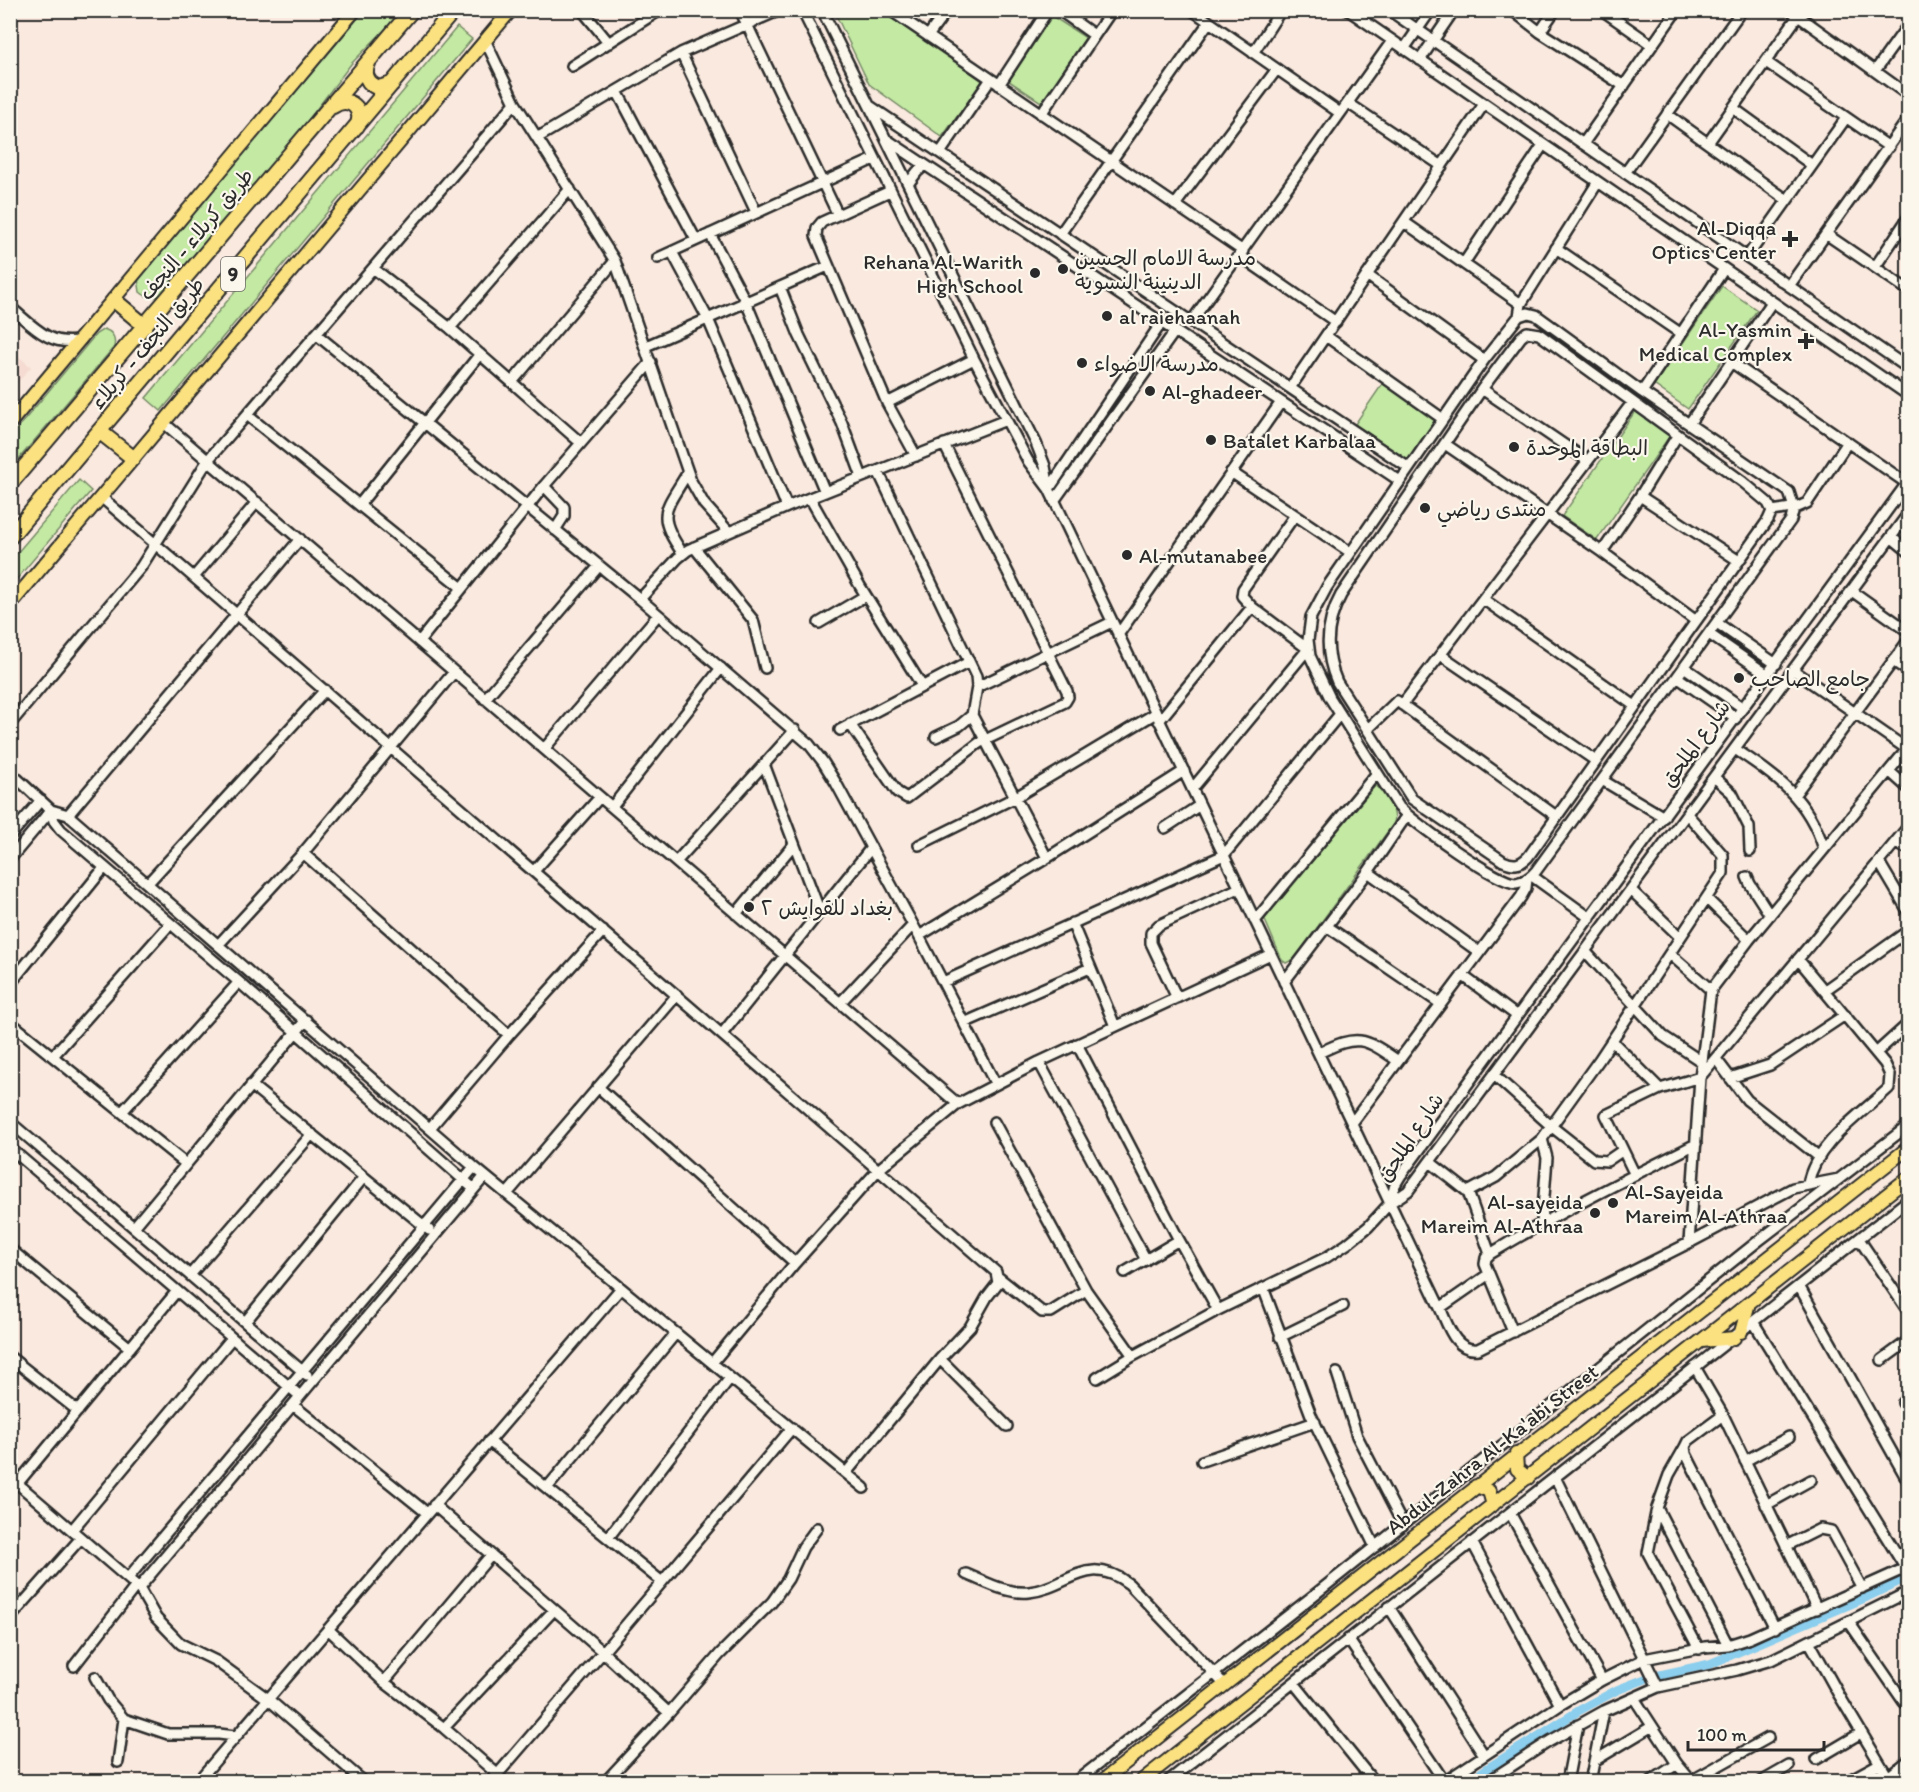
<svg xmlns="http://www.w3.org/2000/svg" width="1919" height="1792" viewBox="0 0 1919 1792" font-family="Itim,'Playpen Sans Arabic',sans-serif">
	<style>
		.built { fill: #f5dbd2 }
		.green { fill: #c3e9a3; stroke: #778a67; stroke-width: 1.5 }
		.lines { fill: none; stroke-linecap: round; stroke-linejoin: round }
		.canal { stroke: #8bceed; stroke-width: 9 }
		.minor-casing { stroke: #2b2b2b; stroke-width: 14 }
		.major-casing { stroke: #2b2b2b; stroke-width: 16 }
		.highway-casing { stroke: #2b2b2b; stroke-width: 18 }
		.minor { stroke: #fbf7ec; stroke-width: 9 }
		.major { stroke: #fbe180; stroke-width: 12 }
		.highway { stroke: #fbe180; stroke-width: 14 }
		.poi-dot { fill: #2b2b2b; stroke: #fbf7ec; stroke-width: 2 }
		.labels { text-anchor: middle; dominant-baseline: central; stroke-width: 4.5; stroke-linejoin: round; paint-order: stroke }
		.shield { fill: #fbf7ec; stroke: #696865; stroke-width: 1.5 }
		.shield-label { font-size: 20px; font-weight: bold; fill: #2b2b2b }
		.poi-label { font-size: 21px; fill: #2b2b2b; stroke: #fbf7ec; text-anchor: start }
		.street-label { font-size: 21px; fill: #2b2b2b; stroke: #fbf7ec }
	</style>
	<rect width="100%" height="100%" fill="#fae9de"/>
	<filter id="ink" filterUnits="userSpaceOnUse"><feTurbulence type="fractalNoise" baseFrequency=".0167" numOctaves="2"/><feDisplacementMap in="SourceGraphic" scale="12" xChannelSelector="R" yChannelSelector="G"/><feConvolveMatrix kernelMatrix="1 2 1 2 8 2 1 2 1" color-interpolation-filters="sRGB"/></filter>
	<g filter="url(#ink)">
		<path class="built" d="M11 350 31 367 11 390Z"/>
		<path class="green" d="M364 11H403L351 64 296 136 164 292C156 299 148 299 140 292L138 278Z
			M834 11H882L983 81 942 137 869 84Z
			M1052 16 1086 38 1044 104 1009 81Z
			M457 27 472 39 161 411 146 398Z
			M1722 286 1757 310 1688 409 1654 385Z
			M104 329C113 332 116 338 114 347L11 468V436L96 334Z
			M1383 383 1436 419 1408 460 1355 424Z
			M1636 410 1671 434 1597 540 1562 516Z
			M79 480 91 491 11 586V560Z
			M1376 785C1384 795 1398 809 1394 823L1294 959 1286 963 1282 960 1264 918Z"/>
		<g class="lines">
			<path class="canal" d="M1660 1675 1710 1664 1867 1597 1908 1577
				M1466 1782 1580 1710 1617 1690 1645 1679"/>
			<g class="minor-casing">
				<path id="minor" d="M582 10 609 43
					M740 10 838 215
					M802 10 974 359 1028 461 1049 489 1440 1308C1448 1325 1455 1352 1478 1349L1689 1243 1793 1188 1839 1179
					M822 10 1036 443 1045 466 1049 489
					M890 10 1243 251
					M1059 10 1094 35
					M1192 10 1340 113
					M1348 10 1908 395
					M1389 10 1908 368
					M1512 10 1540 32 1624 86
					M1602 10 1652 45
					M1790 10 1908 95
					M1540 32 1555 10
					M928 36 947 10
					M486 42 515 103 615 261 691 481 704 504 729 532
					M1404 49 1431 10
					M681 53 756 212
					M1253 53 1281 10
					M1420 60 1454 10
					M1766 62 1889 147
					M572 66 660 10
					M1875 71 1908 25
					M999 85 1048 10
					M617 91 696 240
					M1348 103 1442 166
					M870 106 1409 468
					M1733 108 1812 165
					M1041 114 1112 10
					M1667 114 1787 200
					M537 138 681 53 780 10
					M886 139 1400 481
					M1708 143 1798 16
					M1583 144 1677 10
					M940 153 991 79
					M1625 173 1742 10
					M908 184 917 172 925 165
					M890 191 822 222 817 228 816 236 887 403 916 456
					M1175 205 1277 69
					M1404 222 1521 304
					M710 234 746 302 825 492
					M1060 234 1209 22
					M1826 234 1908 290
					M1556 248 1680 333
					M672 252 708 319 787 507
					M1239 255 1336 322
					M1747 257 1846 118
					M658 258 874 159
					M1464 263 1543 145
					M1875 267 1908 218
					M373 268 450 328 581 443
					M1367 275 1484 360
					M1789 286 1908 119
					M780 287 799 335 842 423 862 477
					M10 307C32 325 50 348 81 340
					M1519 316 1528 313 1536 315 1642 392 1789 492 1794 508 1791 520 1536 871C1531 877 1524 882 1516 883 1497 883 1414 823 1399 807L1330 698 1310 656 1308 640 1311 617 1327 587 1484 360 1519 316 1521 304 1598 182
					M1191 322 1392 41
					M450 328 570 189
					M1527 332 1539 334 1743 482 1768 503 1772 511 1768 520 1528 857C1520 865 1514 866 1503 861L1412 799 1337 682C1324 652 1325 624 1341 595L1482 389 1521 337Z
					M316 334 640 599 809 744 823 762 836 783 919 936 995 1083
					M1326 336 1443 419
					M646 346 828 266
					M1731 362 1908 484
					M512 382 615 261
					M1290 388 1484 104
					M1482 389 1588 461
					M1642 392 1724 269
					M887 403 974 359
					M247 415 462 588
					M164 423 958 1104
					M1689 424 1772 302
					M1445 444 1602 552 1696 621
					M878 471 976 676 977 687 972 715 959 726 936 737
					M1231 472 1350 552
					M544 486 564 507V516L555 530
					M1049 489 1162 322
					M1640 496 1739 561
					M101 497 996 1272 998 1283 987 1297 970 1327 940 1359 846 1473
					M810 498 860 586 922 686
					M1054 501 1175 331
					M359 505 480 354
					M1772 511 1798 507 1807 503 1848 442
					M1891 537 1908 551
					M694 547 753 620 765 668
					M1602 552 1640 496 1677 436
					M683 554C655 513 665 511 688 472
					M194 577 257 502
					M1852 591 1908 631
					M640 599 678 558 688 550 787 507 1006 420
					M1483 599 1635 706
					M819 623 865 596
					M1717 623 1776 664
					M1709 634 1768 675
					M1118 635 1281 402
					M419 642 544 486 651 362
					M1441 655 1596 761
					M1893 661 1908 671
					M1684 667 1743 708
					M1793 670 1907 749
					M1677 677 1736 718
					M977 687 1112 622
					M485 699 599 566
					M1402 705 1632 403
					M972 715 1047 858
					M1159 721 1252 607
					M10 724 141 567 208 460 515 103
					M850 724 897 792 907 798 979 743 1065 702 1068 697 1067 691 944 444
					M1368 729 1397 701 1556 816
					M840 730 969 662
					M544 749 658 615
					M1735 749C1777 777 1808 798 1824 849
					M764 764 820 912
					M1889 771 1908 788
					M10 772 51 810 68 815 474 1167 864 1488
					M1714 777 1732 793 1749 827 1750 851
					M1602 780 1664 817
					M1192 789 1308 649 1252 607 1242 596 1243 589 1295 515
					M1795 794 1908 641
					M612 807 721 668
					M51 810 54 821 61 830 239 982 474 1189
					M68 815 300 539
					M1165 828 1200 805
					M10 836 41 800
					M1895 843 1908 849
					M919 845 1016 797 1156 713
					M303 853 509 1035
					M10 859 51 810
					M676 862 795 730
					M1879 862 1908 911
					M534 871 600 797
					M1368 872 1479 952
					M1532 876 1590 918
					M1747 877 1750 884 1770 915
					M148 883 325 690
					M1631 890 1680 937
					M1707 899 1749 940
					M736 914 794 844
					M1255 921 1377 773
					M1072 923 1115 1026
					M1328 927 1441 1004
					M919 936 1047 858 1184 771
					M219 944 303 853 454 672
					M1585 951 1663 1036 1702 1062
					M1670 954 1711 990
					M1798 959 1885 1064 1890 1075 1889 1088C1860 1115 1815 1144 1808 1184
					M1462 975 1517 1016
					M943 982 1224 855 1340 714
					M1284 982 1368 872 1407 815
					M10 984 104 868
					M1825 990 1908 931
					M1177 998 1151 943V933L1159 925 1239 888
					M840 1003 913 925
					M10 1022 186 1164
					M964 1023 1090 968
					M722 1034 871 848
					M1612 1041 1660 1089
					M1077 1044 1179 1240 1218 1310
					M1319 1053C1357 1034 1364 1037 1398 1061
					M1876 1053 1908 1024
					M53 1056 170 924
					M1716 1059 1747 1100 1818 1156
					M1039 1062 1146 1260
					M1494 1075 1551 1126 1594 1160 1607 1161 1623 1150
					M1730 1078 1770 1065 1845 1015
					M251 1085 429 1230
					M598 1087 795 1263
					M122 1112 239 982
					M10 1122 307 1375
					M994 1122 1086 1290 1133 1356
					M1352 1123 1521 897 1526 888 1527 879
					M430 1128 509 1035 603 931
					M10 1148 300 1396
					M1430 1162 1468 1192 1490 1254
					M1635 1175 1606 1115 1660 1089 1700 1077 1908 827
					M1468 1192 1496 1177 1542 1139 1599 1060 1723 873V855L1687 814
					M507 1194 677 995
					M1390 1203 1395 1185 1401 1175 1908 482
					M1542 1222 1547 1158 1542 1139
					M134 1227 306 1020
					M1859 1239 1908 1311
					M1689 1243 1700 1077 1711 990 1749 940 1908 748
					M10 1249 130 1348
					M1125 1272 1179 1240
					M190 1275 312 1134
					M998 1277 1042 1312H1051L1086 1290
					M1799 1286 1908 1481
					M1264 1290 1311 1415 1375 1547
					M1440 1308 1489 1274
					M245 1322 364 1177
					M1754 1323 1906 1569
					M1513 1332 1485 1264 1486 1258 1490 1254C1557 1213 1626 1179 1696 1144
					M1280 1337 1343 1306
					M10 1357 78 1411
					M940 1359 1007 1426
					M1882 1360 1908 1341
					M712 1363 795 1263 878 1170 958 1104 1039 1062 1271 954
					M1695 1367 1723 1415 1817 1609
					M1337 1373 1357 1436 1403 1525
					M1097 1378 1133 1356 1218 1310 1327 1257 1347 1244 1368 1227 1390 1203 1408 1191 1908 514
					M1903 1403 1908 1399
					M293 1405 427 1513
					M1723 1415 1688 1441 1685 1447 1686 1454 1775 1628
					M489 1441 662 1582
					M1685 1447 1669 1475 1657 1508 1648 1553 1699 1649
					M1202 1461 1315 1422
					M1745 1461 1789 1437
					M10 1477 139 1588 156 1618 181 1644 216 1661 268 1699 364 1782
					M1555 1477 1658 1687
					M18 1483 177 1291
					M547 1488 676 1333
					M434 1505 603 1652 669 1713
					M1766 1505 1811 1480
					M1657 1508 1728 1645
					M1510 1513 1602 1680
					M72 1530 232 1338
					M608 1538 730 1378
					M1472 1542 1560 1705
					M1786 1546 1820 1529 1831 1531 1862 1588
					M966 1574C986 1582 1006 1594 1029 1592 1069 1588 1086 1552 1129 1584L1224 1684
					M128 1578 474 1167
					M139 1588 485 1176
					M1389 1607 1484 1755
					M10 1618 81 1538
					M1849 1622 1904 1702
					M328 1629 384 1682 444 1728 497 1774
					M1348 1639 1444 1781
					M1809 1641 1839 1695 1891 1782
					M74 1666 136 1586
					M95 1677 108 1700 124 1719 168 1734H219L235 1736
					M384 1682 491 1555
					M1294 1683 1374 1782
					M1634 1698 1677 1764 1692 1782
					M444 1728 554 1610
					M1817 1759 1861 1733
					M1594 1761 1651 1727
					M118 1762 124 1719
					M1888 1777 1908 1761
					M1691 1781 1768 1738
					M197 1782 621 1288
					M491 1782 603 1652 792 1428
					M605 1782 669 1713 720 1654 772 1602 788 1579 803 1547 817 1528
					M1075 1782 1318 1592 1757 1242 1908 1126
					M1167 1782 1908 1200
					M1444 1782 1560 1705 1602 1680 1644 1659 1705 1647 1728 1645 1750 1638 1908 1567
					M1487 1782 1550 1741 1604 1711 1658 1687 1737 1670 1771 1660 1908 1592
					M1567 1782 1578 1725
					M1590 1782 1604 1711
					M1650 1782 1677 1764
					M1761 1782 1789 1766
					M1846 1782 1879 1764"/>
			</g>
			<g class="major-casing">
				<path id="major" d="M10 423 355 10
					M10 605 511 10
					M1741 1332 1749 1303
					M1702 1341 1734 1338
					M1516 1454 1517 1469 1528 1478
					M1476 1486 1489 1491 1493 1505
					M1101 1782 1908 1148
					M1140 1782 1908 1178"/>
			</g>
			<g class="highway-casing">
				<path id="highway" d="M368 63C363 74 367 84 379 88L392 84
					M333 106C349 95 365 109 357 126
					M114 300 145 326
					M99 431 133 458
					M10 484 412 10
					M10 537 454 10"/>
			</g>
			<use href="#minor" class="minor"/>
			<use href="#major" class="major"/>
			<use href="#highway" class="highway"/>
		</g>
	</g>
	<g class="poi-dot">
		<path d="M1787 230h6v6h6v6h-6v6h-6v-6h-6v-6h6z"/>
		<circle cx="1063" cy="269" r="6"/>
		<circle cx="1035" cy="273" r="6"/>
		<circle cx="1107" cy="316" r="6"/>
		<path d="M1803 332h6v6h6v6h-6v6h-6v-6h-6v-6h6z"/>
		<circle cx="1082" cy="363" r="6"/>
		<circle cx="1150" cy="391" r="6"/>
		<circle cx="1211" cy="440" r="6"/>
		<circle cx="1514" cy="447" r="6"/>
		<circle cx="1425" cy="508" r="6"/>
		<circle cx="1127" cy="555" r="6"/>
		<circle cx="1739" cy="678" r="6"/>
		<circle cx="749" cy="907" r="6"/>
		<circle cx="1613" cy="1203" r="6"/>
		<circle cx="1595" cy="1213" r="6"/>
	</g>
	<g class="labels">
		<rect class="shield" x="221" y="257" width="24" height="34" rx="4.5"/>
		<g class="shield-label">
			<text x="233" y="274">9</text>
		</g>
		<g class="poi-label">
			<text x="1776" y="227" text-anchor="end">Al-Diqqa<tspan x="1776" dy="24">Optics Center</tspan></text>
			<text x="1075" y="257">مدرسة الامام الحسين<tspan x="1075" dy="24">الدينينة النسوية</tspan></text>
			<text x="1023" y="261" text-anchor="end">Rehana Al-Warith<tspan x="1023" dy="24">High School</tspan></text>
			<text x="1119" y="316">al raiehaanah</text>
			<text x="1792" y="329" text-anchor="end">Al-Yasmin<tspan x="1792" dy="24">Medical Complex</tspan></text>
			<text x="1094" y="363">مدرسة الاضواء</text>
			<text x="1162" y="391">Al-ghadeer</text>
			<text x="1223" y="440">Batalet Karbalaa</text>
			<text x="1526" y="447">البطاقة الموحدة</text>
			<text x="1437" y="508">منتدى رياضي</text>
			<text x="1139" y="555">Al-mutanabee</text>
			<text x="1751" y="678">جامع الصاحب</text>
			<text x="761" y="907">بغداد للقوايش ٢</text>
			<text x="1625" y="1191">Al-Sayeida<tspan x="1625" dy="24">Mareim Al-Athraa</tspan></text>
			<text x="1583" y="1201" text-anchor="end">Al-sayeida<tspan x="1583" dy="24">Mareim Al-Athraa</tspan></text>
		</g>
		<g class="street-label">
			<text transform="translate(196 234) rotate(-50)">طريق كربلاء - النجف</text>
			<text transform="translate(147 343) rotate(-50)">طريق النجف - كربلاء</text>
			<text transform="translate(1695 743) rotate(-54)">شارع الملحق</text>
			<text transform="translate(1410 1137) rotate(-56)">شارع الملحق</text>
			<text transform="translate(1492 1449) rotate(-38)">Abdul-Zahra Al-Ka'abi Street</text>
		</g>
	</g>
	<rect width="1919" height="1792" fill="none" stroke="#fbf7ec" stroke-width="36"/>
	<rect x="18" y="18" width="1883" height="1756" fill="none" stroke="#2b2b2b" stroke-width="2" filter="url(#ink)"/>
	<path d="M1688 1741v9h136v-9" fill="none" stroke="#2b2b2b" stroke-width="3"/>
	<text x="1697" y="1741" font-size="18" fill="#2b2b2b" stroke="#fbf7ec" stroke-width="4.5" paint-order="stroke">100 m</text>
</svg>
